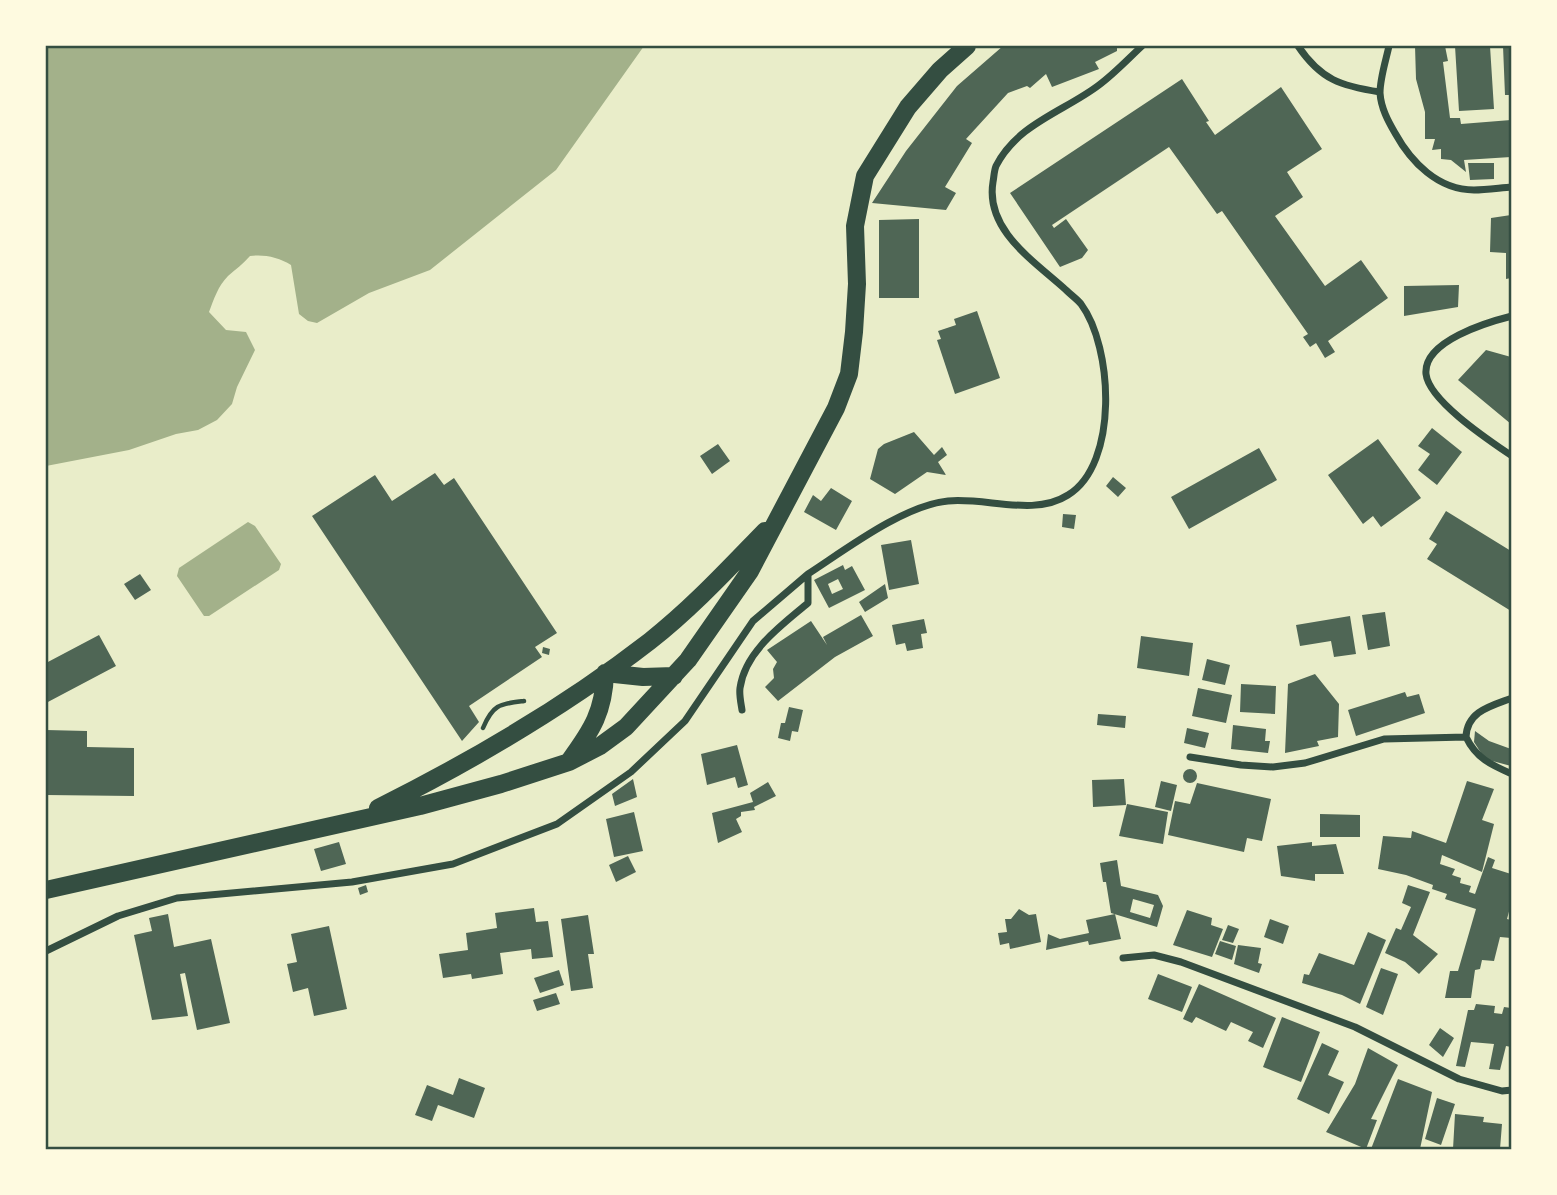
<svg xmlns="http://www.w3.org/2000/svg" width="1557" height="1195" viewBox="0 0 1557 1195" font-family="'Sofia Sans Condensed',sans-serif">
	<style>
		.water { fill: #a3b18a }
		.building { fill: #4f6655; fill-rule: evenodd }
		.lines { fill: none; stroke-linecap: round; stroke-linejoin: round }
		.path { stroke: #344e41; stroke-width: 4.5 }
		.minor { stroke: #344e41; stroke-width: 7 }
		.primary { stroke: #344e41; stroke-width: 18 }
		.neatline { fill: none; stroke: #344e41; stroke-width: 2.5 }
	</style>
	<rect width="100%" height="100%" fill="#e9edc9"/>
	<path class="water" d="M46 46H644L556 170 430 270 369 293 317 323 308 321 299 314 291 265C279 257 263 254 250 256 243 264 236 269 228 276 218 286 214 299 209 312L226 330 246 332 255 350 237 387 232 404 217 420 198 430 176 434 129 450 46 466Z
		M248 522 255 526 281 564 279 570 209 616H204L177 576 179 568Z"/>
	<path class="building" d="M1003 46H1117V51L1095 62 1099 69 1052 87 1046 74 1030 88 1027 86 1008 93 966 139 972 143 945 187 956 193 946 210 872 203 906 151 957 86Z
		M1415 46H1445L1448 61 1443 62 1450 118H1460L1461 124 1511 120V157L1464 160 1466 172 1451 160 1441 159V149L1432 150 1435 139H1425V112L1416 79Z
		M1455 46H1490L1494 109 1459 111Z
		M1503 46H1511V95H1505Z
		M1182 79 1209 121 1206 122 1215 135 1281 87 1322 149 1287 172 1303 197 1275 216 1325 286 1361 260 1388 298 1328 341 1335 352 1325 358 1316 343 1310 347 1303 337 1308 334 1222 211 1217 214 1169 147 1052 225 1054 228 1066 219 1088 250 1082 258 1060 267 1010 193Z
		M1468 163H1494V179L1470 180Z
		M1511 215V278L1506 279V253L1490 252 1491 218Z
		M919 219V298H879V220Z
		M1459 285 1458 307 1404 316V286Z
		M977 311 1000 378 955 394 937 340 941 339 938 331 956 325 954 319Z
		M1486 350 1511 357V424L1458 380Z
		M1432 428 1462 452 1437 485 1418 470 1430 454 1418 446Z
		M914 432 934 455 942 447 947 455 938 462 946 475 927 472 895 494 870 479 878 449 884 444Z
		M1378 439 1421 498 1381 527 1373 516 1363 524 1328 475Z
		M718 444 730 461 712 474 700 456Z
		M1259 448 1277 480 1189 529 1171 497Z
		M435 473 444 485 454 478 557 633 535 647 542 657 469 706 479 722 462 741 312 516 375 475 392 501Z
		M1113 477 1126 488 1118 497 1106 486Z
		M831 488 852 501 836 530 804 512 813 495 821 501Z
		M1446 511 1511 551V611L1427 559 1437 544 1429 539Z
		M1063 514 1076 515 1074 529 1062 527Z
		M911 540 919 584 889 590 881 545Z
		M843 565 845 570 852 566 865 590 829 608 814 580ZM838 579 843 589 832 594 828 584Z
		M140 574 151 590 135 600 124 584Z
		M885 584 888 598 865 612 859 602Z
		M1385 612 1390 646 1368 650 1362 615Z
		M861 615 873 636 835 657 778 701 765 687 774 678 773 669 777 662 767 650 811 621 827 645 823 637Z
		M1350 616 1356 654 1334 657 1331 641 1300 646 1296 625Z
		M924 619 927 633 921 634 923 648 907 651 905 643 896 645 892 625Z
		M99 635 116 666 46 703V663Z
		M1141 636 1193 643 1189 676 1137 668Z
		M543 647 550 649 549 655 542 653Z
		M1207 659 1230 665 1225 685 1202 680Z
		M1315 674 1339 704 1338 737 1317 741 1319 746 1285 753 1288 684Z
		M1241 684 1276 686 1275 714 1240 712Z
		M1198 688 1232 695 1226 723 1192 716Z
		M1405 692 1407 697 1419 694 1425 713 1356 736 1348 710Z
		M789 707 803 710 798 732 792 731 790 741 778 738 781 723H785Z
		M1098 714 1126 716 1125 728 1097 725Z
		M1233 725 1266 729 1265 741H1270L1268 753 1231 749Z
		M1187 728 1209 733 1205 748 1184 743Z
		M46 730 87 731V747L134 748V796L46 795Z
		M1475 731 1489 741 1511 749V766L1485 759 1474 742Z
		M737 745 748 785 738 788 735 777 707 785 701 754Z
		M1183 776a7 7 0 1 1 14 0a7 7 0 1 1-14 0Z
		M633 779 637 797 615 806 612 794Z
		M1124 779 1126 805 1093 807 1092 780Z
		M1161 781 1177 785 1171 811 1155 807Z
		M1467 781 1494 789 1482 820 1494 824 1482 872 1442 855 1440 864 1455 869 1452 875 1461 878 1460 883 1471 886 1469 892 1475 894 1488 857 1495 860 1492 868 1511 874V904L1507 919 1511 920V938L1500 937 1494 961 1482 960 1480 969 1475 970 1471 998H1445L1450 971H1458L1476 909 1445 899 1447 894 1432 889 1433 885 1406 875 1378 869 1383 836 1411 838 1412 831 1446 843Z
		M768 782 776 796 754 807 755 810 741 812V816L736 819 742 832 718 843 712 813 753 802 750 793Z
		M1197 783 1271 799 1262 841 1247 838 1244 852 1168 835 1175 801 1190 804Z
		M1127 804 1168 812 1163 844 1119 836Z
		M634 812 643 851 614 857 606 819Z
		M1320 814 1360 815V837H1320Z
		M339 842 346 864 321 871 314 849Z
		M1312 842V846L1336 844 1344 874H1315V881L1281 876 1277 846Z
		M628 856 636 872 616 882 609 865Z
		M1117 860 1121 886 1158 895 1163 906 1157 927 1111 913 1106 882H1103L1100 863ZM1133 899 1154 905 1150 918 1130 912Z
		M366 885 368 892 360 895 358 888Z
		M1408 885 1430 892 1413 935 1438 954 1419 974 1405 962 1385 953 1396 928 1401 930 1411 907 1402 903Z
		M534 908 536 922 548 921 553 957 532 959 531 949 500 953 503 974 472 979 471 974 443 978 439 954 468 950 466 933 497 928 495 913Z
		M1019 909 1029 915 1036 914 1041 942 1010 949 1009 943 1000 945 998 933 1007 932 1005 919H1011Z
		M1187 910 1212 918 1211 925 1223 929 1212 957 1173 945Z
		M168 914 174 947 211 939 230 1023 197 1030 185 973 180 974 188 1016 152 1020 134 935 152 931 149 918Z
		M1115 914 1121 939 1089 945 1088 941 1046 950 1048 934 1060 939 1089 933 1086 920Z
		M588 915 594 954H588L593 988 571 991 561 919Z
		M1270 919 1289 926 1283 944 1264 937Z
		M1228 925 1239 929 1233 943 1222 940Z
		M329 926 347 1009 314 1016 308 988 293 992 287 964 297 962 291 934Z
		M1368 932 1386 940 1360 1004 1342 995 1302 983 1304 974 1309 975 1319 953 1354 965Z
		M1220 941 1236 946 1232 960 1215 954Z
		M1238 945 1261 948 1258 963 1262 964 1259 973 1234 964Z
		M1381 968 1398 974 1383 1015 1366 1007Z
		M559 970 564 985 540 993 534 978Z
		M1158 974 1192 987 1182 1012 1148 999Z
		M1199 984 1276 1018 1263 1048 1248 1041 1253 1032 1231 1022 1226 1031 1196 1017 1192 1023 1183 1019Z
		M556 993 560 1004 537 1011 533 1000Z
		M1476 1004 1495 1006 1494 1013 1502 1014 1504 1007 1511 1008V1047L1506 1046 1500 1070 1489 1069 1494 1044 1471 1042 1465 1067 1456 1066 1468 1010H1474Z
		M1282 1017 1320 1032 1301 1082 1263 1067Z
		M1440 1028 1454 1038 1443 1057 1429 1045Z
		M1322 1043 1339 1051 1328 1075 1344 1082 1329 1114 1297 1099Z
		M1368 1048 1398 1065 1371 1119 1377 1120 1366 1149 1326 1132 1355 1084Z
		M459 1078 485 1088 474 1118 438 1105 432 1121 415 1115 427 1085 453 1095Z
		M1398 1079 1432 1092 1420 1149H1371Z
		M1437 1098 1455 1104 1441 1145 1425 1139Z
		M1455 1114 1484 1117 1483 1122 1502 1124 1500 1149H1453Z"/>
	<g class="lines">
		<path class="path" d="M483 728C493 704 500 704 524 701"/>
		<path class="minor" d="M1298 46C1321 80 1341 86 1380 92
			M1389 46C1386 60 1380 78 1380 93 1381 108 1388 121 1395 133 1411 162 1438 190 1474 190 1486 190 1499 188 1512 187
			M1512 316C1488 322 1423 341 1426 374 1429 401 1490 441 1512 456
			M742 710C741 703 739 695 740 688 745 651 782 625 808 603V574C845 550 904 505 948 501 986 497 1034 517 1068 495 1119 464 1113 347 1081 304 1077 299 1071 295 1066 290 1034 261 985 230 993 182 994 177 994 171 996 166 1017 124 1065 111 1099 85 1114 74 1128 59 1142 46
			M1466 737C1467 711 1491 706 1512 698
			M1466 737C1476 758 1491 765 1512 774
			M1190 757 1241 765 1273 767 1305 763 1384 739 1466 737
			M46 951 118 916 177 898 352 882 453 864 557 824 631 772 685 721 753 621 808 574
			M1123 958 1154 955 1181 962 1355 1027 1459 1079 1502 1091 1512 1090"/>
		<path class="primary" d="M570 760C592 730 604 711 605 673L643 677 674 676
			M378 808C472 761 566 706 650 641 692 608 728 569 765 531
			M46 890 420 806 501 784 569 762 600 746 626 727 688 660 750 571 836 408 849 374 854 332 857 284 855 226 865 176 908 107 940 70 967 46"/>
	</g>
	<rect width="1557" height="1195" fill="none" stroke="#fefae0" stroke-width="94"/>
	<rect x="47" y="47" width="1463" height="1101" class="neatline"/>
</svg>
